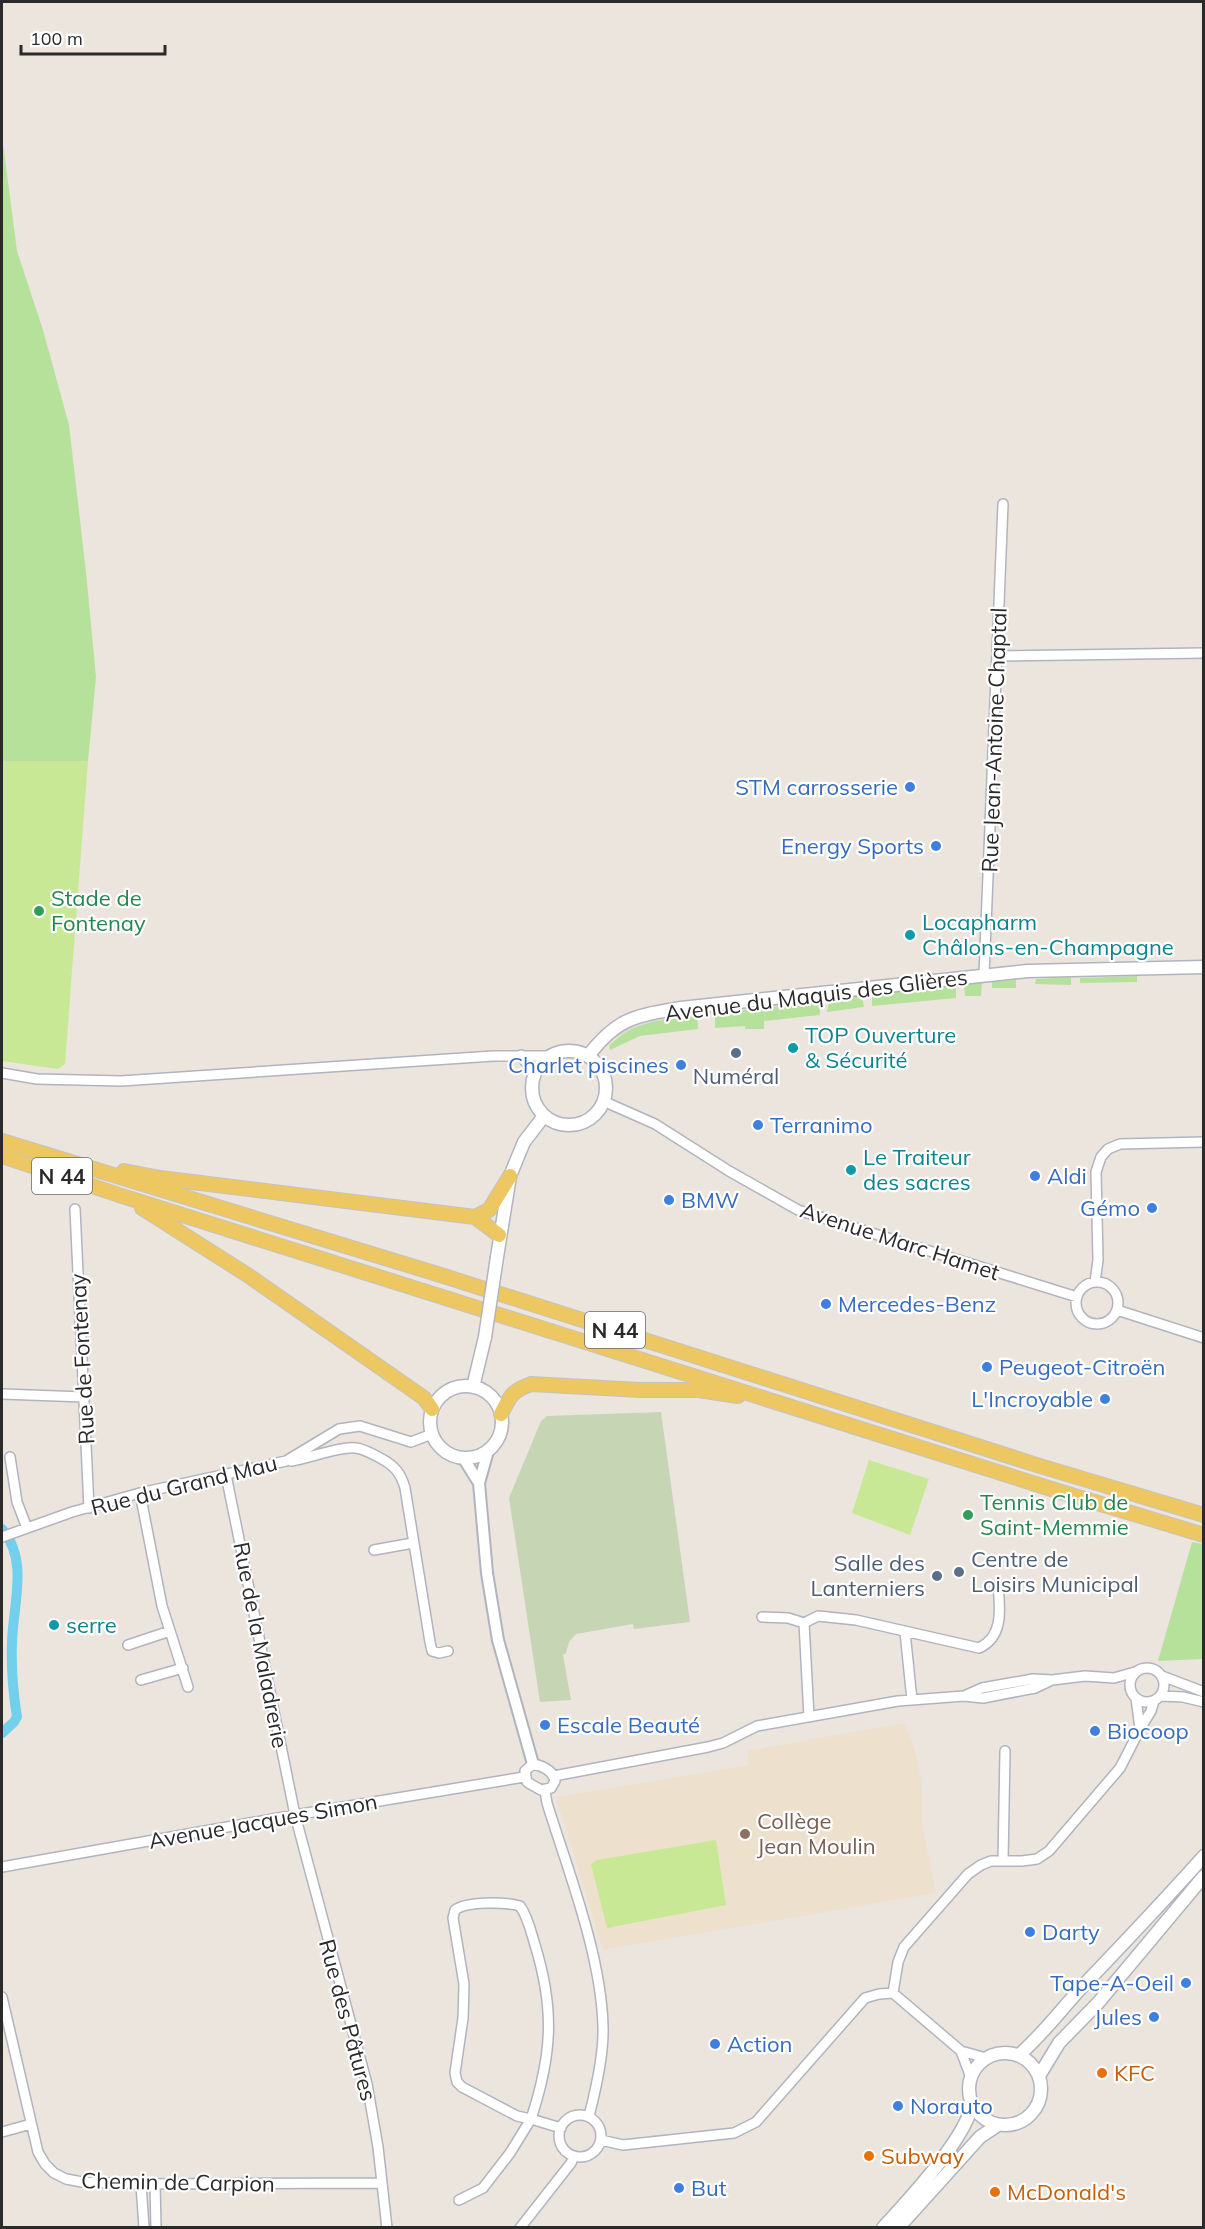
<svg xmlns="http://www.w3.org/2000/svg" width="1205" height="2229" viewBox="0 0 1205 2229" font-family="Mulish,sans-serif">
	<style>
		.education { fill: #ede1cd }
		.green { fill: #b6e19a }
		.cemetery { fill: #c6d6b4 }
		.pitch { fill: #c9e896 }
		.plaza { fill: #dcd8d3 }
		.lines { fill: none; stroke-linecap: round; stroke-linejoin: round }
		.canal { stroke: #72d0ec; stroke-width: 10 }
		.minor-casing { stroke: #b0b4be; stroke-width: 12 }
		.tertiary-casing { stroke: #b0b4be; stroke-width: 14 }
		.secondary-casing { stroke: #b0b4be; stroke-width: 15 }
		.primary-casing { stroke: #c3c3c3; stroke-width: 16 }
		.minor { stroke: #fff; stroke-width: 9 }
		.tertiary { stroke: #fff; stroke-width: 10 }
		.secondary { stroke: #fff; stroke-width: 12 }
		.primary { stroke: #edc761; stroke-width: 14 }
		.secondary-bridge-casing { stroke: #b0b4be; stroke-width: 15; stroke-linecap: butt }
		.secondary-bridge { stroke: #fff; stroke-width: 12 }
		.shop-dot { fill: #3f7fe0; stroke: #fff; stroke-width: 2 }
		.leisure-dot { fill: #2e9e5b; stroke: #fff; stroke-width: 2 }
		.culture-dot { fill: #0f9aa8; stroke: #fff; stroke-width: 2 }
		.service-dot { fill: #5c6f8a; stroke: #fff; stroke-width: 2 }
		.education-dot { fill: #8d6e63; stroke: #fff; stroke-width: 2 }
		.food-dot { fill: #e8710a; stroke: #fff; stroke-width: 2 }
		.labels { text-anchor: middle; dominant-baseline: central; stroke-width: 4.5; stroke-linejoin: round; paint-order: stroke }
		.shield { fill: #fff; stroke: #6a6a6a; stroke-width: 1.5 }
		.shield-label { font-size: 21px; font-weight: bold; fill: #2a2a2a }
		.street-label { font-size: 22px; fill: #2a2a2a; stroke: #fff }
		.shop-label { font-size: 22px; fill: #366cbe; stroke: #fff; text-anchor: start }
		.leisure-label { font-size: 22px; fill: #27864d; stroke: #fff; text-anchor: start }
		.culture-label { font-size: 22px; fill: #0d838f; stroke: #fff; text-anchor: start }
		.service-label { font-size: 22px; fill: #4e5e75; stroke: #fff }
		.education-label { font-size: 22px; fill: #785e54; stroke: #fff; text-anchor: start }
		.food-label { font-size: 22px; fill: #c56008; stroke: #fff; text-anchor: start }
	</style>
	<rect width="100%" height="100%" fill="#ece5dd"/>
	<path class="education" d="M904 1723 912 1741 918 1764 922 1784V1824L936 1893 603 1950 556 1797 749 1765 747 1751Z"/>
	<path class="green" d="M2 136 17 251 43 330 69 425 86 572 96 677 88 761H2Z
		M1137 976V982L1080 983V978Z
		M1071 977V985L1035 984 1036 979Z
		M1016 980V988H992V981Z
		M982 982 981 996H965L964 983Z
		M956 985V998L872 1006V994Z
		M862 996 864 1007 827 1012 829 1001Z
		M820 1002V1015L764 1021V1029H745V1026L715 1028V1013Z
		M697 1016 698 1029 640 1036 610 1050 609 1046C632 1021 664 1019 697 1016Z
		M1192 1542 1203 1544V1659L1158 1661Z"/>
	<path class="cemetery" d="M661 1412 690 1622 634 1629 633 1624 576 1634 569 1642 566 1653 563 1655 571 1700 540 1702 509 1498 541 1421 547 1416Z"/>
	<path class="pitch" d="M2 761H88L65 1064 58 1069 2 1061Z
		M869 1460 929 1479 910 1535 852 1513Z
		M716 1840 726 1905 607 1928 591 1864 597 1860Z"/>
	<path class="plaza" d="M1016 975V980L984 981 666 1019 639 1025 617 1037 615 1034 622 1029 649 1019Z"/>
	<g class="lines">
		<path class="canal" d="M2 1529C29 1560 13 1605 12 1642 11 1667 13 1692 17 1717L14 1722 2 1733"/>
		<g class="minor-casing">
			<path id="minor" d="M997 656 1204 653
				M984 975 1003 504
				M521 1055 534 1074
				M2 1073 37 1079 121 1081 493 1056H548
				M603 1101 655 1124 729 1171 798 1210 1077 1297
				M75 1209 89 1508
				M1076 1303a21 21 0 1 1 42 0a21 21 0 1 1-42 0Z
				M1095 1282 1098 1260 1096 1172 1101 1157 1108 1149 1120 1144 1204 1142
				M1117 1310 1204 1338
				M2 1394 84 1397
				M10 1457 17 1502 27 1528
				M291 1461C310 1458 340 1446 356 1448 365 1449 374 1455 382 1459 395 1466 401 1474 405 1488L430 1642 432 1651 439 1653 448 1651
				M226 1475 295 1815 367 2084 378 2147 387 2228
				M140 1493 162 1606 188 1687
				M2 1537 72 1512 140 1493 286 1461 339 1429 360 1426 411 1442 432 1434
				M374 1550 413 1543
				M762 1617 788 1618 804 1623
				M804 1623 818 1616 856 1620 979 1648C1004 1637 1000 1608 998 1585
				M804 1623 809 1717
				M905 1632 912 1700
				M128 1645 170 1631
				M1130 1685a17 17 0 1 1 34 0a17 17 0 1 1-34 0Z
				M1162 1676 1204 1692
				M141 1680 183 1668
				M964 1696 982 1688 1033 1679 1052 1680 1085 1676 1114 1678 1135 1672
				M1161 1696 1183 1697 1204 1702
				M1136 1698 1140 1729
				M533 1764C543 1766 553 1771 555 1781L551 1788 541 1790 527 1782 525 1771Z
				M554 1776 708 1747 723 1743 757 1726 898 1701 964 1696 983 1698 1035 1688 1052 1680
				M545 1791 547 1803C568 1871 601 1954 603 2026 604 2054 596 2089 589 2116
				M1003 1861 1005 1751
				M2 1867 295 1815 524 1777
				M893 1993 898 1962 904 1947 968 1874 981 1865 991 1861H1022L1037 1859 1049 1851 1120 1768 1140 1729 1151 1711 1154 1701
				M2 1997 38 2152 45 2164 54 2173 66 2179 82 2182 141 2184 382 2183
				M961 2051 971 2078
				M559 2136a21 21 0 1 1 42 0a21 21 0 1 1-42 0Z
				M2 2132 31 2124
				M601 2140 623 2145 734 2133 756 2122 865 1998 879 1994 893 1993 961 2051 986 2058
				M141 2184 144 2228
				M155 2184 156 2228
				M459 2200 483 2188 510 2153 531 2119 517 2116 462 2087 457 2082 455 2073 463 2018 464 1984 453 1918 455 1910C467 1901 505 1902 520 1906 528 1917 531 1932 535 1945 555 2010 552 2055 531 2119L561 2128
				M520 2228 571 2163 574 2156"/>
		</g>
		<g class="tertiary-casing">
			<path id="tertiary" d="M488 1451 479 1483 487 1573 498 1640 533 1764
				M464 1459 479 1483"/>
		</g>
		<g class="secondary-casing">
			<path id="secondary" d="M532 1088a37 37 0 1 1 74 0a37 37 0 1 1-74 0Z
				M588 1056C618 1017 635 1016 681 1008L1027 971 1204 967
				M497 1257 510 1176 524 1142 544 1116
				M430 1422a36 36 0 1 1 72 0a36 36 0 1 1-72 0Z
				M473 1387 485 1337
				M969 2089a36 36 0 1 1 72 0a36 36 0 1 1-72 0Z
				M1019 2055C1042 2035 1060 2011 1081 1988 1123 1944 1164 1901 1204 1856
				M1039 2076 1059 2043 1098 2003 1204 1876
				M883 2228C907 2201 968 2137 972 2103
				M898 2228 980 2137 998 2125"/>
		</g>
		<g class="primary-casing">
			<path id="primary" d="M2 1141 447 1277 1040 1466 1204 1515
				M2 1156 122 1196 1061 1492 1204 1535
				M124 1171 160 1178 475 1217 499 1235
				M142 1208 249 1276 424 1398 432 1409
				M475 1217 489 1210 510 1176
				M501 1414C510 1396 512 1391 531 1384L640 1390H698L738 1396"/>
		</g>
		<use href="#minor" class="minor"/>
		<use href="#tertiary" class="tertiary"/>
		<use href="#secondary" class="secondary"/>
		<use href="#primary" class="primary"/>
		<g class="secondary-bridge-casing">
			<path id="secondary-bridge" d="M485 1337 497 1257"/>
		</g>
		<use href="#secondary-bridge" class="secondary-bridge"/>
	</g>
	<g class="shop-dot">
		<circle cx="910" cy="787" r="6"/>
		<circle cx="936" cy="846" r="6"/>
		<circle cx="681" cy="1065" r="6"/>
		<circle cx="758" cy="1125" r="6"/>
		<circle cx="1035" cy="1176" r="6"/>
		<circle cx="669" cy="1200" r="6"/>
		<circle cx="1152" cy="1208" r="6"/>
		<circle cx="826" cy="1304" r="6"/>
		<circle cx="987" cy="1367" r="6"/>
		<circle cx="1105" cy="1399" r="6"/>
		<circle cx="545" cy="1725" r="6"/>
		<circle cx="1095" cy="1731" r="6"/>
		<circle cx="1030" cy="1932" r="6"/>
		<circle cx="1186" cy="1983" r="6"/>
		<circle cx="1154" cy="2017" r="6"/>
		<circle cx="715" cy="2044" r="6"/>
		<circle cx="898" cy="2106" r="6"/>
		<circle cx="679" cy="2188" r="6"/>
	</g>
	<g class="leisure-dot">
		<circle cx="39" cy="911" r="6"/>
		<circle cx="968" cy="1515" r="6"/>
	</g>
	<g class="culture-dot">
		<circle cx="910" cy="935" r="6"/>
		<circle cx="793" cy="1048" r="6"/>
		<circle cx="851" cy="1170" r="6"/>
		<circle cx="54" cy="1625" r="6"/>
	</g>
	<g class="service-dot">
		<circle cx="736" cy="1053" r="6"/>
		<circle cx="959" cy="1572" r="6"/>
		<circle cx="937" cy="1576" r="6"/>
	</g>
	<circle class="education-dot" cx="745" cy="1834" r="6"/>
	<g class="food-dot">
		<circle cx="1102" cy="2073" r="6"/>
		<circle cx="869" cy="2156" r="6"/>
		<circle cx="995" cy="2192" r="6"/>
	</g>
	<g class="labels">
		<g class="shield">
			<rect x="32" y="1158" width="60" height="36" rx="4.5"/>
			<rect x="585" y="1312" width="60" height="36" rx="4.5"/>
		</g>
		<g class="shield-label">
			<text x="62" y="1176">N 44</text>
			<text x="615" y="1330">N 44</text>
		</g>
		<g class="street-label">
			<text transform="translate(994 740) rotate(-88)">Rue Jean-Antoine Chaptal</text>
			<text transform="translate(816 995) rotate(-7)">Avenue du Maquis des Glières</text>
			<text transform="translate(900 1241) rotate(18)">Avenue Marc Hamet</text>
			<text transform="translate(82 1359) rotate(-93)">Rue de Fontenay</text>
			<text transform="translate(184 1485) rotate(-14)">Rue du Grand Mau</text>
			<text transform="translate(261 1645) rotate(79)">Rue de la Maladrerie</text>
			<text transform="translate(263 1821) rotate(-10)">Avenue Jacques Simon</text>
			<text transform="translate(348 2020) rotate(75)">Rue des Pâtures</text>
			<text transform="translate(178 2182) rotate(1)">Chemin de Carpion</text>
		</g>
		<g class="shop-label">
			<text x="898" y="787" text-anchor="end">STM carrosserie</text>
			<text x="924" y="846" text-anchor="end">Energy Sports</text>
			<text x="669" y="1065" text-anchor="end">Charlet piscines</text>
			<text x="770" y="1125">Terranimo</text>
			<text x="1047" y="1176">Aldi</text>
			<text x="681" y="1200">BMW</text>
			<text x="1140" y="1208" text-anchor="end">Gémo</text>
			<text x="838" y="1304">Mercedes-Benz</text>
			<text x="999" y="1367">Peugeot-Citroën</text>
			<text x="1093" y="1399" text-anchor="end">L'Incroyable</text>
			<text x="557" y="1725">Escale Beauté</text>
			<text x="1107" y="1731">Biocoop</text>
			<text x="1042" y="1932">Darty</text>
			<text x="1174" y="1983" text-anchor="end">Tape-A-Oeil</text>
			<text x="1142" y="2017" text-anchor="end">Jules</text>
			<text x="727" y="2044">Action</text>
			<text x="910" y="2106">Norauto</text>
			<text x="691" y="2188">But</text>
		</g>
		<g class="leisure-label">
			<text x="51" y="898">Stade de<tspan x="51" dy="25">Fontenay</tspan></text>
			<text x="980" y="1502">Tennis Club de<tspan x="980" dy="25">Saint-Memmie</tspan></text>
		</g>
		<g class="culture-label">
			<text x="922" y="922">Locapharm<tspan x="922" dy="25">Châlons-en-Champagne</tspan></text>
			<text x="805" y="1035">TOP Ouverture<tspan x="805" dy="25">&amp; Sécurité</tspan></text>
			<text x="863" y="1157">Le Traiteur<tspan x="863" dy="25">des sacres</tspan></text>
			<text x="66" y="1625">serre</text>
		</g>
		<g class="service-label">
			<text x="736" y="1076">Numéral</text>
			<text x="971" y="1559" text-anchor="start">Centre de<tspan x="971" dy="25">Loisirs Municipal</tspan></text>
			<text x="925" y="1563" text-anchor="end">Salle des<tspan x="925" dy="25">Lanterniers</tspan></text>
		</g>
		<g class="education-label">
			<text x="757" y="1821">Collège<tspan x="757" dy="25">Jean Moulin</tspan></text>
		</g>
		<g class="food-label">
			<text x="1114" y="2073">KFC</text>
			<text x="881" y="2156">Subway</text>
			<text x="1007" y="2192">McDonald's</text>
		</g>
	</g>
	<rect width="1205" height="2229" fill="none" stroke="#2a2a2a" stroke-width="6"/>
	<path d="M21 45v9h144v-9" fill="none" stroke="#2a2a2a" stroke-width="3"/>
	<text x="30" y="45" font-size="18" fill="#2a2a2a" stroke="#ffffff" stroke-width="4.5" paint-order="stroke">100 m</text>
</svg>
